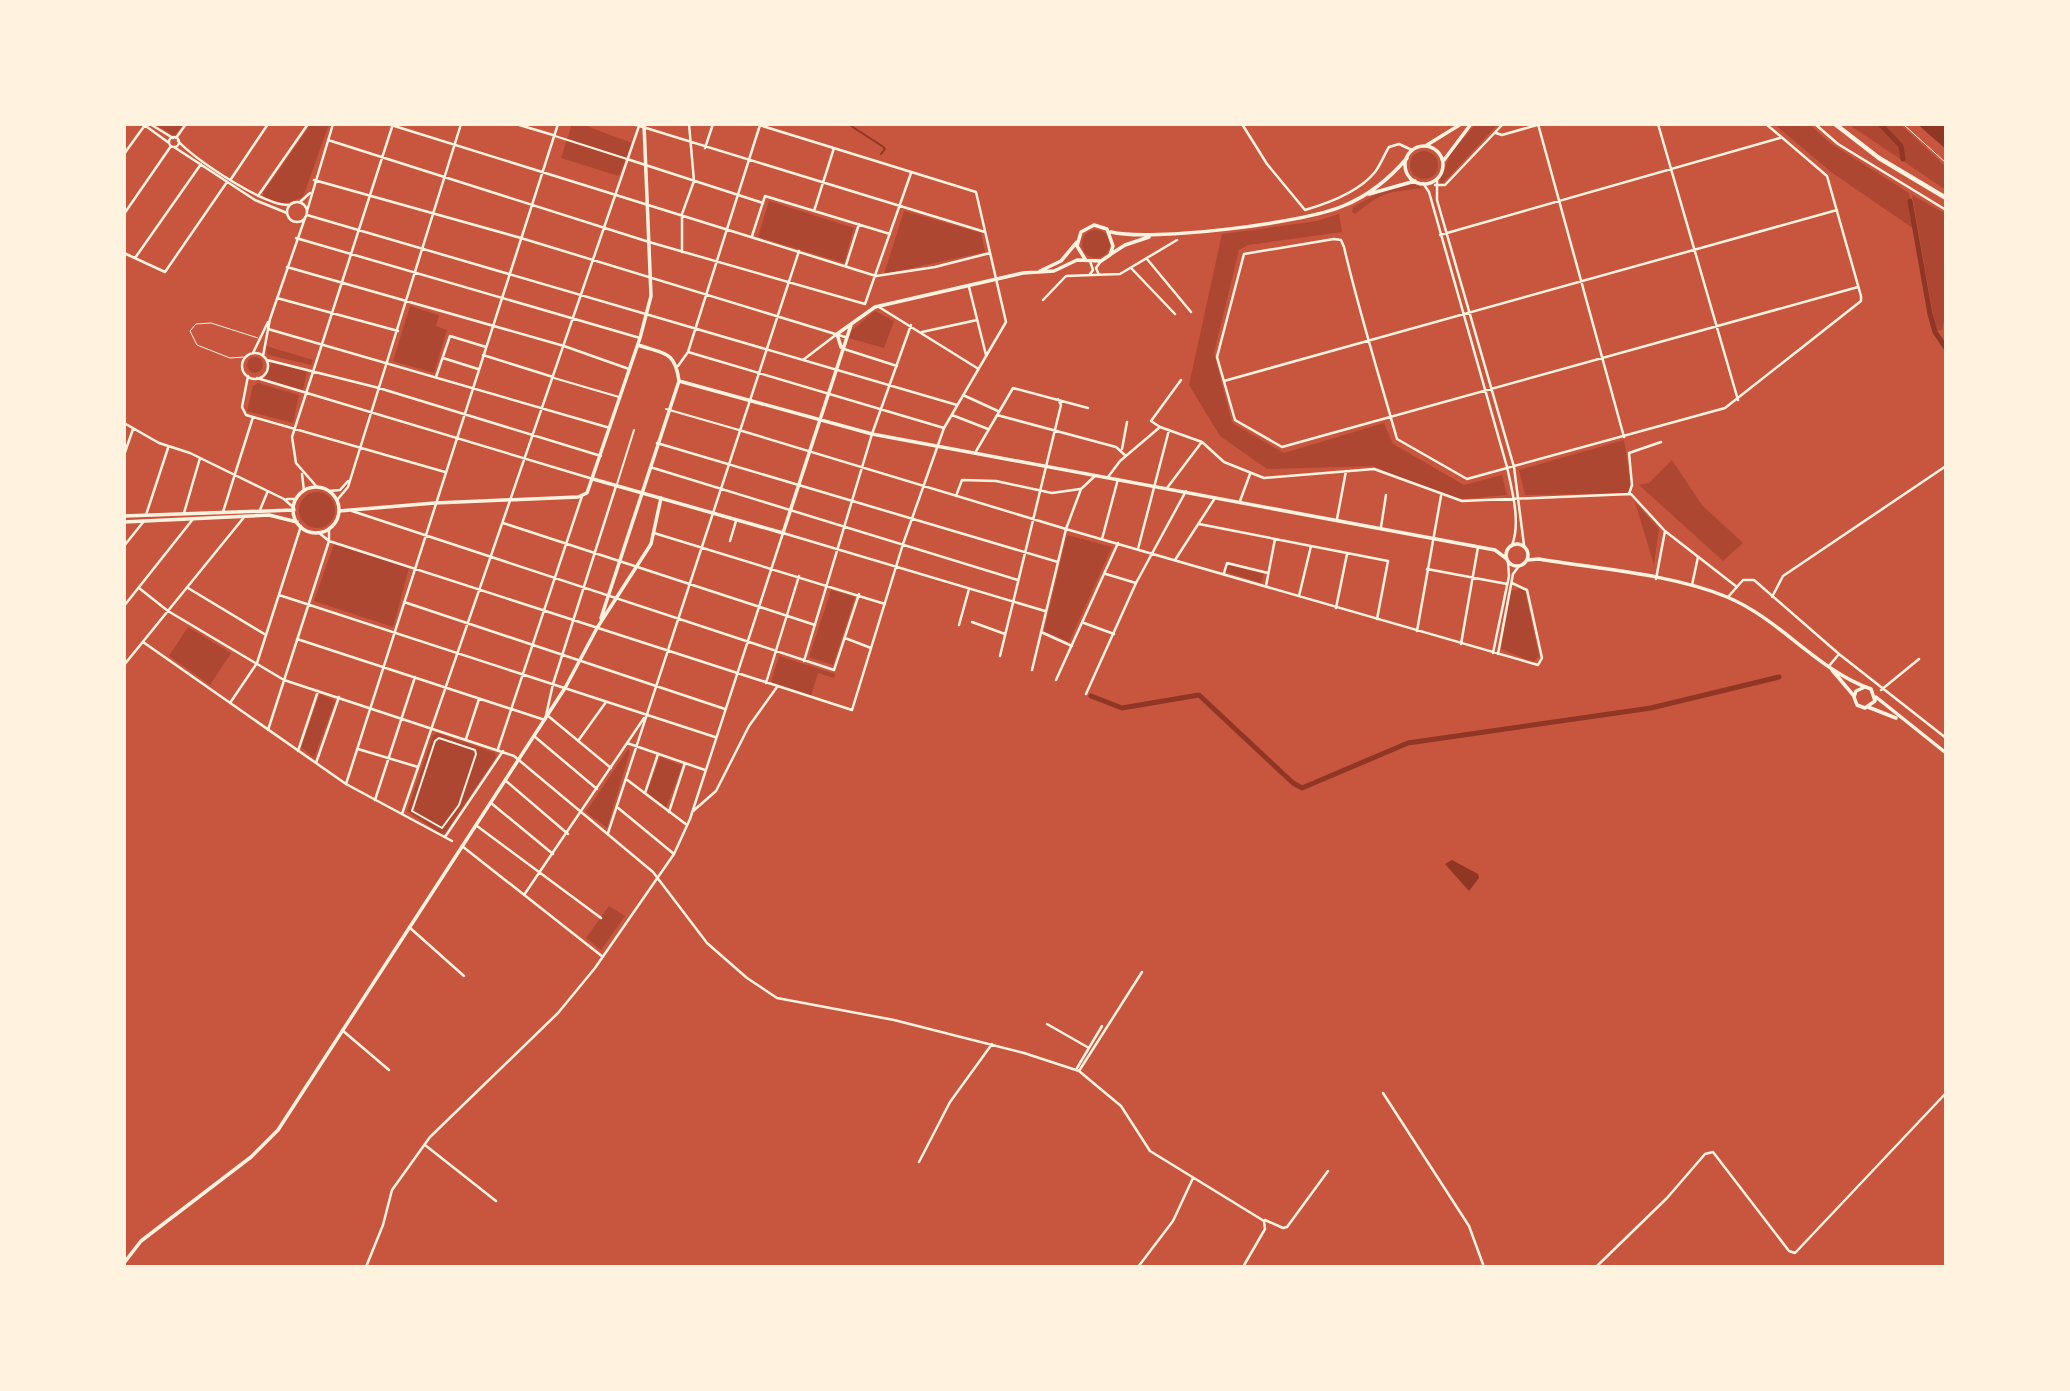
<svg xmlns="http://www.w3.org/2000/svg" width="2070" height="1391" viewBox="0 0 2070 1391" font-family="Lato,sans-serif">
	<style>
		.green { fill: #ae4732 }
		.water { fill: #8f3625 }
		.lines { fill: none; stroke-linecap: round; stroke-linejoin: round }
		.stream { stroke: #8f3625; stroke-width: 2 }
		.canal { stroke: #8f3625; stroke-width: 5 }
		.service { stroke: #fff3e0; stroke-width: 1 }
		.pedestrian { stroke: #fff3e0; stroke-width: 2 }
		.minor { stroke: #fff3e0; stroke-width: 2.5 }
		.tertiary { stroke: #fff3e0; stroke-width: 3.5 }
		.secondary { stroke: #fff3e0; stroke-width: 3.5 }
		.primary { stroke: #fff3e0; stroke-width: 4.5 }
	</style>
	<rect width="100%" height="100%" fill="#c8553d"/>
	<path class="green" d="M155 124H184L174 136Z
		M311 124H329L303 197 284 204 264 197 263 193Z
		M572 124H581L632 143 619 176 561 158Z
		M1498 124 1442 184 1439 182 1451 153 1475 125Z
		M1774 124H1809L1830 143 1909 193 1914 229 1831 172Z
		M1848 124H1900L1946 167V190Z
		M1410 165a14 14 0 1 1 28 0a14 14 0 1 1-28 0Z
		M1413 184 1423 188C1388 193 1387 189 1355 214L1352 212 1353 207 1378 193Z
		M1912 195 1946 214V311L1942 330 1936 331Z
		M769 201 854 228 844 263 758 237Z
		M904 211 981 233 985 252 884 274Z
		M1339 214 1342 232 1248 245 1239 250 1214 353 1232 423 1284 453 1384 423 1393 444 1464 485 1502 475 1507 495 1463 499 1440 494 1373 466 1267 469 1220 436 1189 385 1222 234 1317 221Z
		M1082 244a14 14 0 1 1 28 0a14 14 0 1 1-28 0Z
		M410 306 439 315 436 326 447 330 434 373 393 361Z
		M875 311 894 321 884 348 849 338 851 331Z
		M266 346 313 360 311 365 268 355Z
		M247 365a8 8 0 1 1 16 0a8 8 0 1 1-16 0Z
		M272 362 307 372 303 390 264 380Z
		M258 383 299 395 293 423 247 411 253 386Z
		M1624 440 1632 493 1525 495 1519 470Z
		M1672 460 1702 505 1743 543 1723 561 1639 485 1649 483Z
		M299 510a18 18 0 1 1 36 0a18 18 0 1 1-36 0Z
		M1635 502 1659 529 1654 565Z
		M1067 535 1112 547 1069 642 1044 631Z
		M334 544 409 568 393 627 314 601Z
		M1228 565 1264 574 1261 583 1226 572Z
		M1522 588 1525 591 1539 656 1533 662 1501 649 1511 591Z
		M831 590 855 597 833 665 809 657Z
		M188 627 231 653 210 685 169 656Z
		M779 656 835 674 834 678 818 673 811 696 771 682Z
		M320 694 335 701 314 758 301 747Z
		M437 733 495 753 496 757 445 833 441 834 407 811 433 735Z
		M628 749 630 751 607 828 586 812Z
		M660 757 682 766 666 808 647 792Z
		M609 906 625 916 601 950 586 938Z"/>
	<path class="water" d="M1917 124H1946V149Z
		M1452 860 1478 874 1479 878 1469 891 1445 864Z"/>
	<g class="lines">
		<path class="stream" d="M848 124 882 146 885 149 881 154"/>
		<path class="canal" d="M1880 124 1901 146 1903 159
			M1910 201 1930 314 1935 332 1946 348
			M1091 696 1122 708 1199 695 1293 783 1302 788 1408 743 1651 708 1779 677"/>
		<path class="service" d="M1903 124 1946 163
			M245 357 230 358 197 345 190 331 196 324 211 323 258 338"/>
		<path class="pedestrian" d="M555 136 627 159
			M554 378 619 397
			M666 409 739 430
			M617 484 634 430
			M439 738 475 750 476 754 459 805 442 828 412 811 435 741Z"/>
		<path class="minor" d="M143 124 169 143
			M150 124 173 138
			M388 124 876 276 935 267 990 253
			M516 124 553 135
			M633 124 985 232
			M1242 124 1267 164 1305 210C1329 203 1359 192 1375 172 1381 164 1384 155 1389 147L1399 144 1412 150
			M1538 124 1624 437
			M1658 124 1738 400
			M1766 124 1827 176 1861 296V301L1725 408 1467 479 1397 439C1379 375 1359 312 1344 247L1341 240 1334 239 1244 254 1217 357 1235 420 1282 447 1858 287
			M1815 124 1838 144 1946 210
			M1496 133 1502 135 1537 125
			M169 142a5 5 0 1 1 10 0a5 5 0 1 1-10 0Z
			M176 138 186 124
			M328 140 649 242 865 304
			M178 141C196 160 264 206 289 205
			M174 147 255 200 287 213
			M705 148 713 124
			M124 154 145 125
			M627 159 763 203
			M231 179 268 124
			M1437 179V200L1514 467 1524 545
			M314 180 521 238 845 337
			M1423 183 1429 192 1507 467C1512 490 1521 523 1512 545
			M1435 185H1445L1503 124
			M258 196 308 124
			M287 212a10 10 0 1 1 20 0a10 10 0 1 1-20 0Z
			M300 202 310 193
			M307 211 333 124
			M814 211 834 148
			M124 214 171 146
			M307 215 957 405
			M1440 235 1780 138
			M752 236 765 196 890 234
			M296 238 640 338
			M682 252V214L694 181 689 124
			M124 253 165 272 227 182
			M135 258 201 164
			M1147 259 1191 312
			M1090 261 1093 270 1090 274
			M846 265 859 224
			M287 267 564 346 629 369
			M1132 269 1175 314
			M1099 275 1096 268 1101 261
			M969 287 986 355
			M277 298 398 331
			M1043 300 1066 276 1120 274 1177 240
			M865 304 911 173
			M879 307 977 368
			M268 329 610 428
			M922 332 977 320
			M844 349 897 366
			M688 352 944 428
			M253 353 268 322
			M242 366a13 13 0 1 1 26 0a13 13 0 1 1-26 0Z
			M483 355 553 377
			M263 356 270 319 305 218
			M443 358 478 369
			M267 360 379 388 601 456
			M803 360 837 334
			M678 366 688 352 760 125
			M248 376 242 407 246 415 445 472
			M436 377 450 336 486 347
			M257 378 593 479
			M1224 381 1837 210
			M963 395 998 411
			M952 415 988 429
			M997 415 1116 447 1126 456
			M124 423 159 443 190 453 284 499 294 508
			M1160 427 1151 421 1181 380
			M739 430 1066 529 1538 665 1542 658 1527 590 1512 583
			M657 443 1058 562
			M1122 449 1127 422
			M975 453 1013 388 1088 408
			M124 455 133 429
			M650 467 1018 580
			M302 474 304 491
			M1108 477 1120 461 1160 427 1202 442 1224 462 1264 478 1374 469 1462 501 1631 494 1665 531 1737 587
			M317 487 296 463 292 437 392 127
			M1167 488 1201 443
			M329 491 340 490 348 481
			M1629 494 1632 485 1629 453 1661 442
			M956 496 962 480 996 481 1052 493 1080 489
			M287 499H296
			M337 500 348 487 461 124
			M1240 501 1250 474
			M260 510 267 493
			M352 511 834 670 859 594
			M223 512 253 417
			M184 513 200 458
			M146 515 168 448
			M1337 519 1346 471
			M503 523 815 625
			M1199 524 1388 561 1377 619
			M1381 527 1386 495
			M318 532 329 541 852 710 903 544 944 428 1006 322 976 192 756 124
			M654 533 885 604
			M1102 539 1118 479
			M730 541 736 521
			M124 546 144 521
			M1138 549 1169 430
			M1175 560 1215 498
			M1427 569 1507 584
			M1224 573 1227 563 1268 573
			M1106 574 1136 583
			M1656 579 1665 531
			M1692 585 1698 557
			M1266 586 1275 539
			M139 588 168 611 284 680 514 756 653 872 707 943 747 978 777 998 894 1020 1024 1053 1079 1071 1121 1106 1150 1151 1264 1221 1265 1229 1243 1267
			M188 588 266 635
			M279 595 715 737
			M1299 596 1311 546
			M1728 597 1743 580H1754L1839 654 1829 666
			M1772 597 1783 576 1946 466
			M404 602 725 709
			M124 606 193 519
			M1336 608 1347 554
			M972 622 1005 634
			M1084 623 1114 634
			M959 625 969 589
			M1417 631 1441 496
			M1041 632 1072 646
			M845 638 871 648
			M297 639 545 720 553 684 616 486
			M143 642 346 784 452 841
			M1461 644 1478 547
			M1493 653 1509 576 1508 562
			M1498 654 1513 574 1519 566
			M1839 654 1946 738
			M1000 656 1061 405 1058 399
			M804 661 872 434 911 325
			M124 665 245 516
			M1032 670 1066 529 1081 489 1095 476
			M1056 680 1118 543
			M766 683 799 576
			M1881 690 1919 659
			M1086 694 1136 583 1186 491
			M230 703 257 663 301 526
			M547 715 611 768
			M268 730 329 541V528
			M534 736 597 789
			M466 739 479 699
			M578 741 606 702
			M627 743 705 770
			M358 749 418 767
			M498 749 582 496
			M298 751 318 691
			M316 763 339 697
			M626 779 687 825
			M506 781 568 834
			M346 784 558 124
			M645 793 658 754
			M375 800 415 677
			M491 803 553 854
			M617 807 674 854
			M669 812 685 763
			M692 812 716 791 749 726 777 687
			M402 814 639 126
			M477 826 601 918
			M608 833 799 251
			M445 837 503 751
			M462 846 603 957
			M524 895 644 718
			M409 927 464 976
			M1047 1024 1089 1048
			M342 1030 389 1070
			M1077 1068 1102 1026
			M1079 1071 1142 972
			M1383 1093 1469 1226 1484 1267
			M425 1145 496 1201
			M919 1162 950 1102 992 1044
			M1265 1220 1283 1228 1287 1227 1328 1171
			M124 1267H129
			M366 1267 383 1225 392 1190 430 1137 558 1013 595 968 674 854 690 819 783 533 1045 611
			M1138 1267 1173 1221 1193 1178
			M1596 1267 1667 1198 1705 1154 1713 1152 1789 1251 1795 1253 1946 1093"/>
		<path class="tertiary" d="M601 618 679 381
			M124 1263 141 1241 251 1157 278 1130 565 688 597 628 651 544 661 498"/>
		<path class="secondary" d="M1427 145 1461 124
			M1405 165a19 19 0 1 1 38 0a19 19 0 1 1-38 0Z
			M1444 160 1471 124
			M1369 194 1415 181
			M1111 232C1151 242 1304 223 1343 206 1368 196 1390 178 1407 158
			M1111 254 1125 245 1149 237
			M1040 271 1061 261 1077 242
			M638 345C664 354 675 350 679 381L872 434 1495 550 1507 559
			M841 347 837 334 875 307 1023 273 1054 271 1077 260 1101 261 1110 255 1113 246 1107 229 1094 225 1081 232 1077 246 1085 259
			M593 479 783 533 851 325
			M293 510a23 23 0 1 1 46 0a23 23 0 1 1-46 0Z
			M339 511 435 503 578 497 587 493 640 338 651 296 644 124
			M124 516 294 510
			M124 522 269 515 297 522
			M1506 555a11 11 0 1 1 22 0a11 11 0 1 1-22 0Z
			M1527 560 1539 559C1598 569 1672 574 1727 597 1780 619 1817 670 1871 689L1875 701 1865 708 1857 705 1854 697 1856 691 1865 687
			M1832 670 1854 696
			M1876 697 1946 753
			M1868 707 1896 718"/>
		<path class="primary" d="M1835 124 1879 158 1946 198"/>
	</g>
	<rect width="2070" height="1391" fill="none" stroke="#fff3e0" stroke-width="252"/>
</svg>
